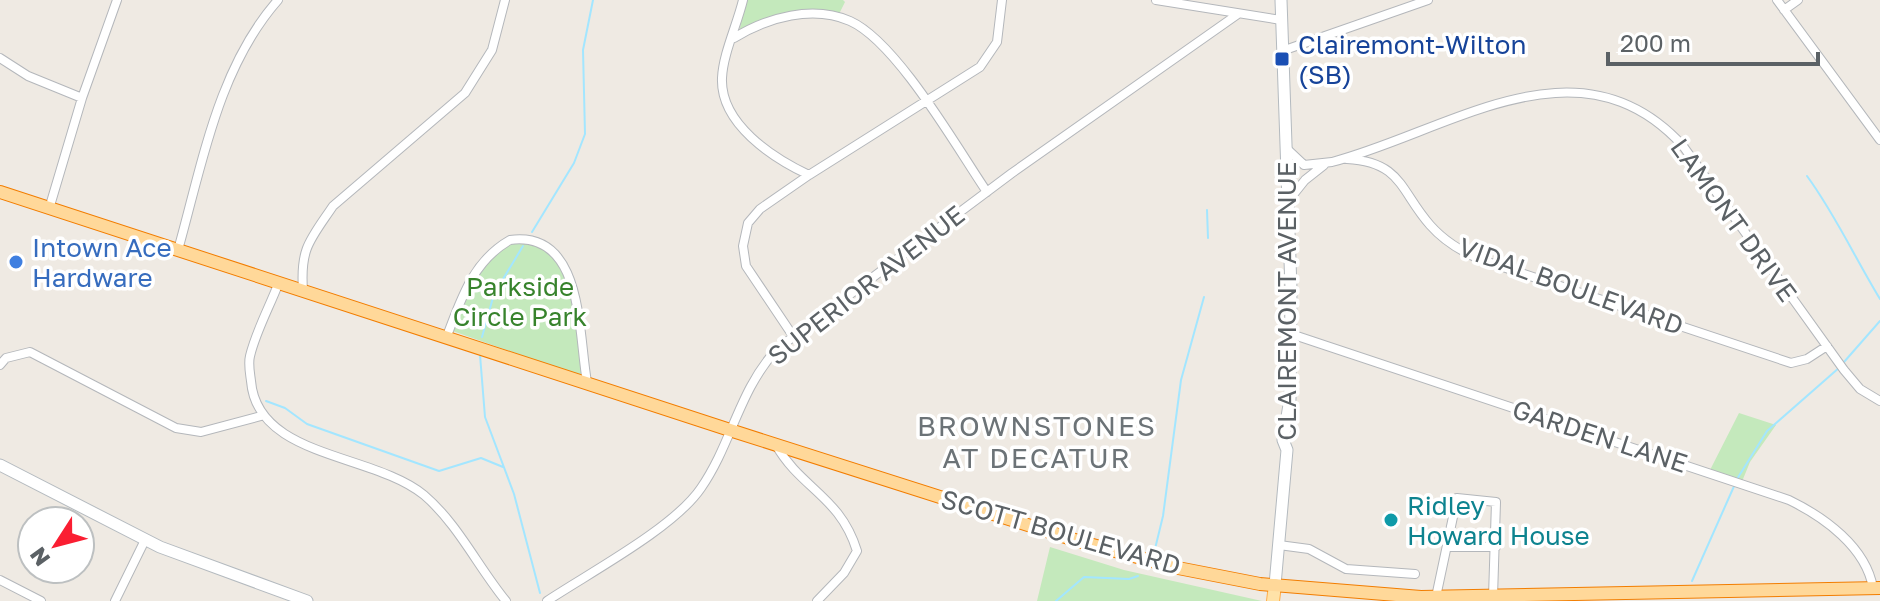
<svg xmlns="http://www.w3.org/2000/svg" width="1880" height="601" viewBox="0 0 1880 601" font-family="'Golos Text',sans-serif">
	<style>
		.green { fill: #c4e9bc }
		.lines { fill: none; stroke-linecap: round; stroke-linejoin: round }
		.stream { stroke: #a3e6ff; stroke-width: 2 }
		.minor-casing { stroke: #b4b7bb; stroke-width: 10 }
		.secondary-casing { stroke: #b4babf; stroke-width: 13 }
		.primary-casing { stroke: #ffae4c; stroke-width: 14 }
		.trunk-casing { stroke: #f27d00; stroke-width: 14 }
		.minor { stroke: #fff; stroke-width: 8 }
		.secondary { stroke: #fff; stroke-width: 11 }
		.primary { stroke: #ffe2a8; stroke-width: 12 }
		.trunk { stroke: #ffd899; stroke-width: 12 }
		.transit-dot { fill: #1a4fb4; stroke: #fff; stroke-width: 3 }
		.shop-dot { fill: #3f7fe0; stroke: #fff; stroke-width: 3 }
		.culture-dot { fill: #0f9aa8; stroke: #fff; stroke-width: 3 }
		.labels { text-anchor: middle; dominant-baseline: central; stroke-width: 7; stroke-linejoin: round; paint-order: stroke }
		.transit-label { font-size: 26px; fill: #164399; stroke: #fff; text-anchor: start }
		.street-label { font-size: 26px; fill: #5b6165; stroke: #fff }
		.shop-label { font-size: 26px; fill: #366cbe; stroke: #fff; text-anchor: start }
		.park-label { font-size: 26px; fill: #37832c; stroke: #fff }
		.culture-label { font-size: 26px; fill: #0d838f; stroke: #fff; text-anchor: start }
		.neighbourhood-label { font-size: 28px; letter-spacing: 2px; fill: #6c7377; stroke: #fff }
	</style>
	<rect width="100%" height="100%" fill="#efeae3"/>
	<path class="green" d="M746 0H843L845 2 838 16 822 10 739 32Z
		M524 241C535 244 550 247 557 258 579 291 578 339 583 377L447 329C465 298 484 247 524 241Z
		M1739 413 1776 425 1750 462 1741 484 1709 472Z
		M1050 547 1124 570 1262 601H1037Z"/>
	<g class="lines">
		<path class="stream" d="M1807 176C1835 214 1855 258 1880 299
			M1207 210 1208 238
			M532 232 574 163 585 134 583 50 593 0
			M482 337 494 294 523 246
			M480 355 485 417 514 494 540 593
			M1844 362 1880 321
			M266 401 285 408 307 424 439 471 481 458 503 467
			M1737 479 1767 431 1840 367
			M1154 553 1163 516 1181 380 1204 297
			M1692 581 1735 484
			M1056 601 1084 577 1129 579 1138 576"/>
		<g class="minor-casing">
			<path id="minor" d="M743 0C737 25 723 54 722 78 720 124 773 158 809 175
				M1156 0 1281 20
				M1777 0 1880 140
				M1784 10 1798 0
				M734 38C768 17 813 5 850 21 897 42 957 148 987 192
				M1282 51 1428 0
				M0 58 28 76 82 98
				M1287 149 1304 165 1332 162C1450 131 1579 32 1683 146L1844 370 1860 389 1880 401
				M1347 159C1402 162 1400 191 1430 225 1445 242 1462 252 1482 260L1791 363 1807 359 1827 346
				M1289 200 1305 180 1324 165
				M49 209 82 98 117 0
				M178 250C202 165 218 68 278 0
				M279 282C270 306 256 331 250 356 248 364 250 373 251 381 257 458 373 453 424 495 458 524 478 567 506 601
				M303 290C300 248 310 240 333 206L465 93 492 50 505 0
				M1291 334 1789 500C1824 517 1866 547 1873 588
				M447 336C461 299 473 261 510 240 584 230 578 333 587 382
				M793 336 746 266 743 246 748 223 760 209 809 175 980 67 997 42 1002 0
				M0 365 6 358 30 352 176 428 201 432 261 416
				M776 445C801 489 840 496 857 551L844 573 817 601
				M1279 545 1309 549 1346 569 1415 574
				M1448 547H1496
				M0 580 41 601
				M1436 597 1457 498 1496 502 1493 597
				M115 601 145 540
				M547 601C589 573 674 528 701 488 732 443 739 390 777 349L1012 173 1238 14"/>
		</g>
		<g class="secondary-casing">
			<path id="secondary" d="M0 465 160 547 307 601
				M1275 585 1287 450 1283 440 1290 399 1291 289 1281 0"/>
		</g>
		<g class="primary-casing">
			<path id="primary" d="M1273 601 1275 585"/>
		</g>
		<g class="trunk-casing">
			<path id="trunk" d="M0 192 736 432 1078 541 1178 568 1260 584 1421 597 1880 588"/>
		</g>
		<use href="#minor" class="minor"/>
		<use href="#secondary" class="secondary"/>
		<use href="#primary" class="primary"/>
		<use href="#trunk" class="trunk"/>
	</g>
	<rect class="transit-dot" x="1274" y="51" width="16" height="16" rx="4"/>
	<circle class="shop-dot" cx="16" cy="262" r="8"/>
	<circle class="culture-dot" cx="1391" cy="520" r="8"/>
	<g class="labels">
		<g class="transit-label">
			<text x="1298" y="44">Clairemont-Wilton<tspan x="1298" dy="30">(SB)</tspan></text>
		</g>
		<g class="street-label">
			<text transform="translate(1734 220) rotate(54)">LAMONT DRIVE</text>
			<text transform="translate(866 285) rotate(-38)">SUPERIOR AVENUE</text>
			<text transform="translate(1571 286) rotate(20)">VIDAL BOULEVARD</text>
			<text transform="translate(1286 301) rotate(-90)">CLAIREMONT AVENUE</text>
			<text transform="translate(1600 436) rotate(18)">GARDEN LANE</text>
			<text transform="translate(1061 532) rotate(16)">SCOTT BOULEVARD</text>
		</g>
		<g class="shop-label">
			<text x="32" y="247">Intown Ace<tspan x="32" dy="30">Hardware</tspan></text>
		</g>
		<g class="park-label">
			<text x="520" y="286">Parkside<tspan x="520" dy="30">Circle Park</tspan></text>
		</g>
		<g class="culture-label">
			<text x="1407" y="505">Ridley<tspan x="1407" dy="30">Howard House</tspan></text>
		</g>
		<g class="neighbourhood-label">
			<text x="1037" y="425">BROWNSTONES<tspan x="1037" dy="32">AT DECATUR</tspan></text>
		</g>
	</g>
	<g transform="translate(56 545) rotate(234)"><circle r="38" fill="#ffffff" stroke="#bdc0c1" stroke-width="2"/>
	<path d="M0-6L14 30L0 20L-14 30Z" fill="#fa1e32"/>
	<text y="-12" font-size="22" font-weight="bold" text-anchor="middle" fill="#5b6165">N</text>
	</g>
	<path d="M1608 52v12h210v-12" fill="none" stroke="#5b6165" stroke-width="4"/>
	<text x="1620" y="52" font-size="24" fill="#5b6165" stroke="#ffffff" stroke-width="6" paint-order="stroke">200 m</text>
</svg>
